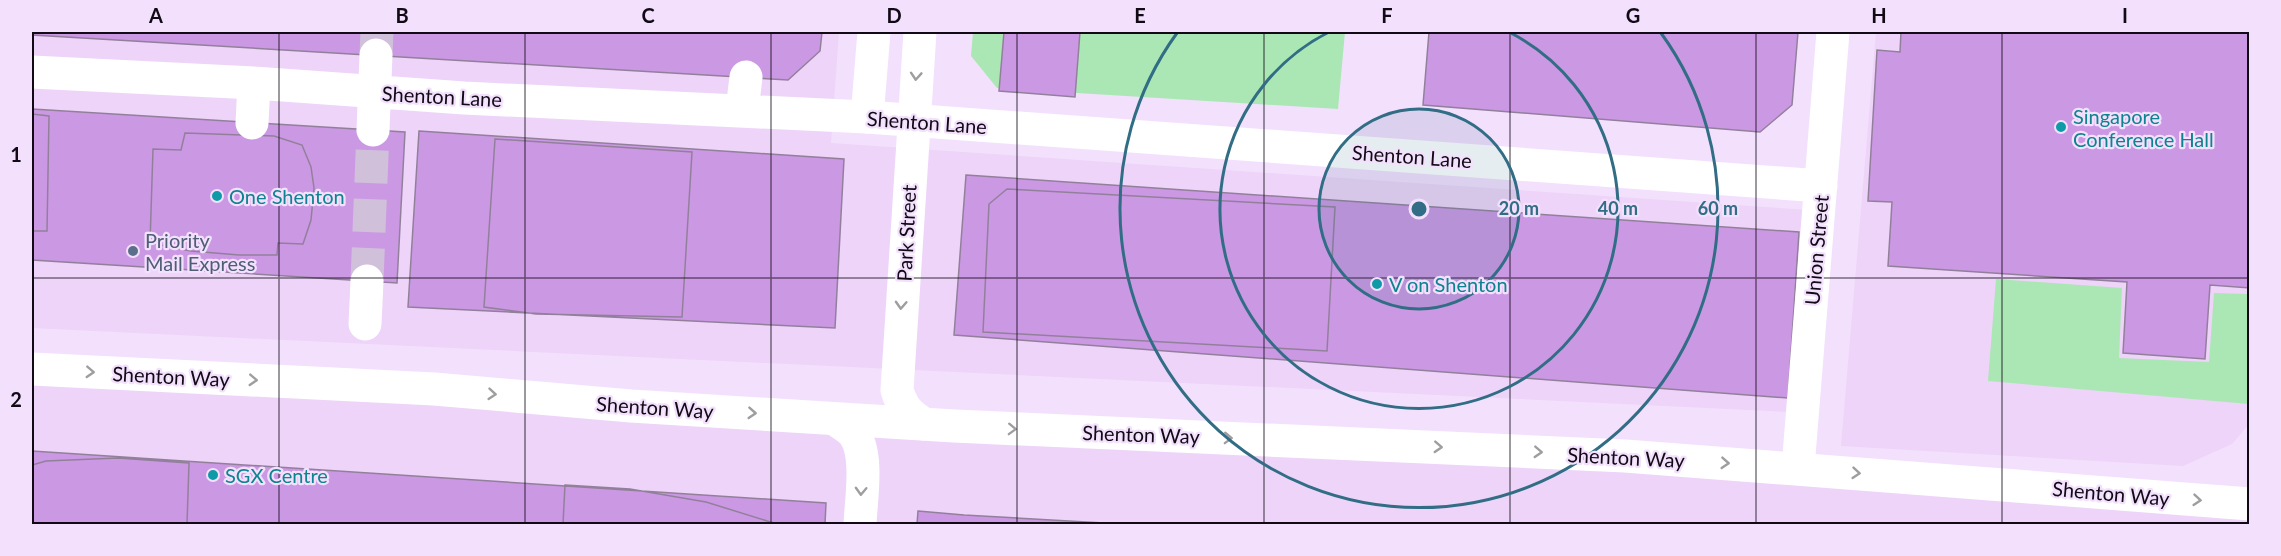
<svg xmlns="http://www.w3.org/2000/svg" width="2281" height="556" viewBox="0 0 2281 556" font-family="Lato,sans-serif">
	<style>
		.built { fill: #edd4f8 }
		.green { fill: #abe7b4 }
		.building { fill: #cb98e3; stroke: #92809b; stroke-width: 1.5 }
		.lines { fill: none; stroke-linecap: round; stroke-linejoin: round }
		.minor-tunnel { stroke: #d1c0da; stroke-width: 33; stroke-dasharray: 33 16; stroke-linecap: butt }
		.minor { stroke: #fff; stroke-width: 33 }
		.major { stroke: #fff; stroke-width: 33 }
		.highway { stroke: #fff; stroke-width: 33 }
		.oneway { stroke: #a09da1 }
		.grid { fill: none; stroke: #110a14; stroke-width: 1.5; stroke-opacity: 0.55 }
		.ring { fill: none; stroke: #316d84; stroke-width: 3 }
		.culture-dot { fill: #0f9aa8; stroke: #f3e0fd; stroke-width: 2 }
		.service-dot { fill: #5c6f8a; stroke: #f3e0fd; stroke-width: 2 }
		.labels { text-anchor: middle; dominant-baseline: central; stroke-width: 4.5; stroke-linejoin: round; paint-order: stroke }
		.street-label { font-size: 20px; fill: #110a14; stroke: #f3e0fd }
		.culture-label { font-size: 20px; fill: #0d838f; stroke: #f3e0fd; text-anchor: start }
		.service-label { font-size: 20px; fill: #4e5e75; stroke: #f3e0fd; text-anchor: start }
		.centre { fill: #316d84; stroke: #f3e0fd; stroke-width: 3 }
		.ring-label { font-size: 18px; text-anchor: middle; font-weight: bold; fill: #316d84; stroke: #f3e0fd; stroke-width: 4.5; stroke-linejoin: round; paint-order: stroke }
		.neatline { fill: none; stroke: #110a14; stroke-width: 2 }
		.grid-label { font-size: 20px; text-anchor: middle; font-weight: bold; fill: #110a14 }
	</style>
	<rect width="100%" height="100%" fill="#f3e0fd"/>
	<path class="built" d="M32 32H839L831 143 1809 210 1791 412 32 328Z
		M1876 32H2249L2250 423 2232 444 2183 466 1841 446Z
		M32 369 2249 504V524H32Z"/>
	<path class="green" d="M973 32H1345L1338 109 997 88 971 56Z
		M1996 279 2122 288 2119 358 2209 362 2214 293 2249 294V404L1988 381Z"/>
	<path class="building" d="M32 32H822L820 51 788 80 32 35Z
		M1004 32H1080L1075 97 999 91Z
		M1429 32H1798L1792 105 1760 132 1423 105Z
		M1901 32H2250V288L2210 285 2205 359 2123 353 2127 282 1888 266 1892 202 1868 201 1877 50 1900 52Z
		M32 109 405 132 397 283 32 260Z
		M32 114 49 116 47 231H32Z
		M419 131 844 159 835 328 408 307Z
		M185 133 274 136 302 145 311 167 314 188 311 220 303 244 278 243 277 255H239L191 251 150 243 153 149 181 150Z
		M495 139 692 152 682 317 536 314 484 307Z
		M966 175 1799 232 1788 398 954 335Z
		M1007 189 1335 207 1327 351 983 332 989 204Z
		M32 451 826 503 825 524H32Z
		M118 458 189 463 187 524H32V465L46 461Z
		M565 485 630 489 706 502 777 524H563Z
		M918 511 964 515 1122 524H917Z"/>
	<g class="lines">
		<path class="minor-tunnel" d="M376 55 377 32
			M367 281 373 130"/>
		<path class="minor" d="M32 72 254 83 464 98 867 117 1821 186
			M742 110 746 77
			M252 123 254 83
			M373 130 376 55
			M365 324 367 281
			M1798 468 1833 32"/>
		<path class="major" d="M920 32 897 390C902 407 908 414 924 424
			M867 117 874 32
			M835 419C841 424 849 428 854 434 869 454 861 500 860 524"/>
		<path class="highway" d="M32 369 434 389 631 406 954 426 1625 456 2250 504"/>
	</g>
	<defs><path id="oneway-chevron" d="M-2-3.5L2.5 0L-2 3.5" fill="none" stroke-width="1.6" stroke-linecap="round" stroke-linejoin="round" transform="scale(1.5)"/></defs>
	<g class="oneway">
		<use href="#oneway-chevron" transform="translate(916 76) rotate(94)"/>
		<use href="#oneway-chevron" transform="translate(901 305) rotate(93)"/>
		<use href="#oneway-chevron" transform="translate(90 372) rotate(3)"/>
		<use href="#oneway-chevron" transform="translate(253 380) rotate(3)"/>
		<use href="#oneway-chevron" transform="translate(492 394) rotate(5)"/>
		<use href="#oneway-chevron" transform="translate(752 413) rotate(4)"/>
		<use href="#oneway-chevron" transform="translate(1012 429) rotate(2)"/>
		<use href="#oneway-chevron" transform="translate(1228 438) rotate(2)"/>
		<use href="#oneway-chevron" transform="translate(1438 447) rotate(3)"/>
		<use href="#oneway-chevron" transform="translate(1538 452) rotate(3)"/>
		<use href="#oneway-chevron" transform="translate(1725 463) rotate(4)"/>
		<use href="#oneway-chevron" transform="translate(1856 473) rotate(5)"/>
		<use href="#oneway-chevron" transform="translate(861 491) rotate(92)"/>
		<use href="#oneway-chevron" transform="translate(2197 500) rotate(5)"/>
	</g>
	<path class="grid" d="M279 32V524M525 32V524M771 32V524M1017 32V524M1264 32V524M1510 32V524M1756 32V524M2002 32V524M32 278H2250"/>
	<circle cx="1419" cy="209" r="100" fill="#316d84" fill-opacity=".12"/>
	<g class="ring">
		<circle cx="1419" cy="209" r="100"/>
		<path d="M1509 32A199 199 0 1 1 1329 32"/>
		<path d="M1661 33A299 299 0 1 1 1177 33"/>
	</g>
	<g class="culture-dot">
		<circle cx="2061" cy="127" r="6"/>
		<circle cx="217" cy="196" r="6"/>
		<circle cx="1377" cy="284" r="6"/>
		<circle cx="213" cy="475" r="6"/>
	</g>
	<circle class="service-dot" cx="133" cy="251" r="6"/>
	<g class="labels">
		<g class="street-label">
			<text transform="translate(442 96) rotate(3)">Shenton Lane</text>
			<text transform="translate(927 122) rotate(4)">Shenton Lane</text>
			<text transform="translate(1412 156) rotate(4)">Shenton Lane</text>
			<text transform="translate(906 233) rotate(-87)">Park Street</text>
			<text transform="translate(1816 250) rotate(-85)">Union Street</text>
			<text transform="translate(171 376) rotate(3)">Shenton Way</text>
			<text transform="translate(655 407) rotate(4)">Shenton Way</text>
			<text transform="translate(1141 434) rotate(2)">Shenton Way</text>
			<text transform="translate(1626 457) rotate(3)">Shenton Way</text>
			<text transform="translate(2111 493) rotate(5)">Shenton Way</text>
		</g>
		<g class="culture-label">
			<text x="2073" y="116">Singapore<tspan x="2073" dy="23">Conference Hall</tspan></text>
			<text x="229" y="196">One Shenton</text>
			<text x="1389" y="284">V on Shenton</text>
			<text x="225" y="475">SGX Centre</text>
		</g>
		<g class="service-label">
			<text x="145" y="240">Priority<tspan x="145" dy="23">Mail Express</tspan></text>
		</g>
	</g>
	<circle cx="1419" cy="209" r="9" class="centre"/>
	<g class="ring-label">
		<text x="1519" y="215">20 m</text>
		<text x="1618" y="215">40 m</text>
		<text x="1718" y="215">60 m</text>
	</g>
	<rect width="2281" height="556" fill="none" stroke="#f3e0fd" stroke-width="66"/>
	<rect x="33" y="33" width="2215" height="490" class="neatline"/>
	<g class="grid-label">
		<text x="156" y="23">A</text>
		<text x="402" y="23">B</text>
		<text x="648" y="23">C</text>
		<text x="894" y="23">D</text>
		<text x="1140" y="23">E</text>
		<text x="1387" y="23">F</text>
		<text x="1633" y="23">G</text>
		<text x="1879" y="23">H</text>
		<text x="2125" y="23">I</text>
		<text x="16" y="162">1</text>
		<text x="16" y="407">2</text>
	</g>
</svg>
